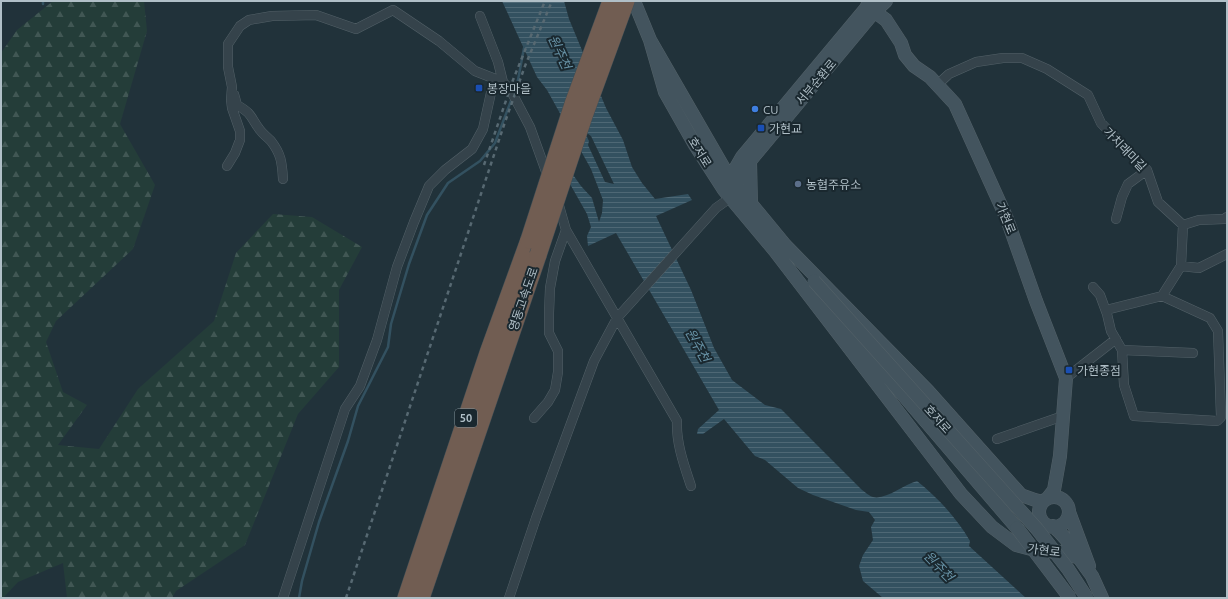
<svg xmlns="http://www.w3.org/2000/svg" width="1228" height="599" viewBox="0 0 1228 599" font-family="Ubuntu,'Noto Sans KR',sans-serif">
	<style>
		.forest { fill: url(#forest-firs) }
		.water { fill: url(#water-rules); fill-rule: evenodd }
		.lines { fill: none; stroke-linecap: round; stroke-linejoin: round }
		.stream { stroke: #335160; stroke-width: 2.5 }
		.street-casing { stroke: #536168; stroke-width: 10 }
		.secondary-casing { stroke: #536168; stroke-width: 14 }
		.highway-casing { stroke: #404e55; stroke-width: 18 }
		.street { stroke: #35434b; stroke-width: 9 }
		.secondary { stroke: #43545e; stroke-width: 13 }
		.highway { stroke: #715d52; stroke-width: 17 }
		.rail { stroke: #576972; stroke-width: 2.5; stroke-dasharray: 4 4; stroke-linecap: butt }
		.secondary-bridge-casing { stroke: #536168; stroke-width: 14; stroke-linecap: butt }
		.highway-bridge-casing { stroke: #404e55; stroke-width: 18; stroke-linecap: butt }
		.secondary-bridge { stroke: #43545e; stroke-width: 13 }
		.highway-bridge { stroke: #715d52; stroke-width: 17 }
		.transit-dot { fill: #1a4fb4; stroke: #1a282f; stroke-width: 1.5 }
		.shop-dot { fill: #3f7fe0; stroke: #1a282f; stroke-width: 1.5 }
		.service-dot { fill: #5c6f8a; stroke: #1a282f; stroke-width: 1.5 }
		.labels { text-anchor: middle; dominant-baseline: central; stroke-width: 4; stroke-linejoin: round; paint-order: stroke }
		.shield { fill: #1a282f; stroke: #839299; stroke-width: 1 }
		.shield-label { font-size: 11px; font-weight: bold; fill: #b0bfc7 }
		.street-label { font-size: 12px; fill: #b0bfc7; stroke: #1a282f }
		.poi-label { font-size: 12px; fill: #b0bfc7; stroke: #1a282f; text-anchor: start }
		.water-label { font-size: 13px; font-style: italic; fill: #6893a7; stroke: #1a282f }
	</style>
	<defs>
		<pattern id="forest-firs" width="22" height="20" patternUnits="userSpaceOnUse"><rect width="22" height="20" fill="#243d39"/><path d="M5 1l3.5 6h-7zM16 11l3.5 6h-7z" fill="#415754"/></pattern>
		<pattern id="water-rules" width="6" height="5" patternUnits="userSpaceOnUse"><rect width="6" height="5" fill="#335160"/><path d="M0 2.5h6" fill="none" stroke="#4e6875"/></pattern>
	</defs>
	<rect width="100%" height="100%" fill="#21323a"/>
	<path class="forest" d="M53 1H144L147 31 120 124 155 185 133 249 56 321 46 342 63 392 87 405 58 445 99 449 138 389 214 321 236 253 273 214 312 217 362 247 339 290V367L298 414 245 545 176 591 172 598H67L63 563 18 582 3 598H1V53L17 30Z"/>
	<path class="water" d="M502 1H564L569 19 606 108 623 140 632 167 642 183 655 199 688 194 692 200 656 216 691 290 714 348 732 380 765 405 781 409 862 490C865 492 869 496 873 497 886 500 903 485 917 481 938 498 956 517 970 541L969 546 1026 598H883L863 581 859 566 863 555 873 540 871 527 875 520 869 512 856 510 813 495 798 488 765 460 755 456 724 419 703 434H697L698 429 719 410 616 233 588 246 587 236 591 227 587 214 566 177 571 172 581 186 592 198 599 222 602 213 603 200 591 169 547 90 537 77ZM584 131 591 136 614 184 605 182 588 145 589 141Z"/>
	<g class="lines">
		<path class="stream" d="M43 1V4
			M514 92 518 80 524 48
			M299 598 302 581 319 522 348 441 358 406 388 347 391 324 409 264 427 215 448 183 480 161 495 143 512 98"/>
		<g class="street-casing">
			<path id="street" d="M480 16 498 62 503 82
				M937 85 949 74 976 62 1003 58H1022L1047 69 1088 95 1101 123 1147 170 1158 202 1183 225 1181 266 1162 296
				M234 94 237 105C253 114 250 117 260 130 263 134 267 137 271 141 281 154 282 162 283 179
				M227 166 235 153 240 140V131L232 108 231 100 232 87 228 67V44L240 26 249 20 272 16 316 15 356 29 393 10 439 41 475 71 503 82 511 91 530 127 548 177
				M558 202 566 230 677 421C676 443 684 465 691 486
				M1116 219 1122 197 1128 184 1147 170
				M1183 225 1199 220 1224 219 1227 217
				M1181 266 1199 268 1227 254
				M1093 287 1100 295 1107 314 1111 331 1122 350 1124 385 1134 416 1217 421 1221 417 1218 331 1210 318 1162 296
				M1106 310 1162 296
				M1122 350 1193 353
				M1066 378 1116 339
				M534 418 548 402 555 390 558 372V351L549 333V313L550 288 555 261 566 230
				M997 439 1063 416
				M283 598 345 409 360 386 377 340 397 267 414 222 429 186 445 170 472 149 483 129 494 79
				M509 598 536 518 594 361 617 318 716 208 730 198"/>
		</g>
		<g class="secondary-casing">
			<path id="secondary" d="M634 1 650 40 729 177 785 245 928 391 1021 495 1035 500 1043 502
				M867 6 886 20 901 43 905 55 914 66 930 77 955 104 1007 219 1036 301 1066 378 1060 456 1054 490 1047 499
				M650 40 665 92 695 145 724 190 775 251 961 494 992 527 1016 545 1039 551 1063 552 1079 558 1092 576 1102 598
				M750 161 751 204
				M727 183 742 157 872 1
				M732 192 750 161 874 12 886 1
				M822 300 1017 528
				M1039 512a15 15 0 1 1 30 0a15 15 0 1 1-30 0Z
				M1069 512 1089 566
				M1053 526C1064 535 1072 546 1079 558"/>
		</g>
		<g class="highway-casing">
			<path id="highway" d="M406 598 488 353 529 240
				M421 598 538 255"/>
		</g>
		<use href="#street" class="street"/>
		<use href="#secondary" class="secondary"/>
		<use href="#highway" class="highway"/>
		<path class="rail" d="M484 165 513 80 545 1
			M346 598 505 122 525 66 552 1"/>
		<g class="secondary-bridge-casing">
			<path id="secondary-bridge" d="M814 281 1037 529 1068 569 1087 598
				M1017 528 1070 598"/>
		</g>
		<g class="highway-bridge-casing">
			<path id="highway-bridge" d="M529 240 573 104 611 1
				M538 255 584 116 626 1"/>
		</g>
		<use href="#secondary-bridge" class="secondary-bridge"/>
		<use href="#highway-bridge" class="highway-bridge"/>
	</g>
	<g class="transit-dot">
		<rect x="475" y="84" width="8" height="8" rx="2"/>
		<rect x="757" y="124" width="8" height="8" rx="2"/>
		<rect x="1065" y="366" width="8" height="8" rx="2"/>
	</g>
	<circle class="shop-dot" cx="755" cy="109" r="4"/>
	<circle class="service-dot" cx="798" cy="184" r="4"/>
	<g class="labels">
		<rect class="shield" x="455" y="409" width="22" height="18" rx="3"/>
		<g class="shield-label">
			<text x="466" y="418">50</text>
		</g>
		<g class="street-label">
			<text transform="translate(816 82) rotate(-50)">서부순환로</text>
			<text transform="translate(1125 149) rotate(46)">가치래미길</text>
			<text transform="translate(700 152) rotate(58)">호저로</text>
			<text transform="translate(1006 218) rotate(68)">가현로</text>
			<text transform="translate(523 299) rotate(-71)">영동고속도로</text>
			<text transform="translate(938 419) rotate(48)">호저로</text>
			<text transform="translate(1044 550) rotate(7)">가현로</text>
		</g>
		<g class="poi-label">
			<text x="487" y="88">봉장마을</text>
			<text x="763" y="109">CU</text>
			<text x="769" y="128">가현교</text>
			<text x="806" y="184">농협주유소</text>
			<text x="1077" y="370">가현종점</text>
		</g>
		<g class="water-label">
			<text transform="translate(560 52) rotate(65)">원주천</text>
			<text transform="translate(698 345) rotate(61)">원주천</text>
			<text transform="translate(939 566) rotate(46)">원주천</text>
		</g>
	</g>
	<rect width="1228" height="599" fill="none" stroke="#b0bfc7" stroke-width="4"/>
</svg>
